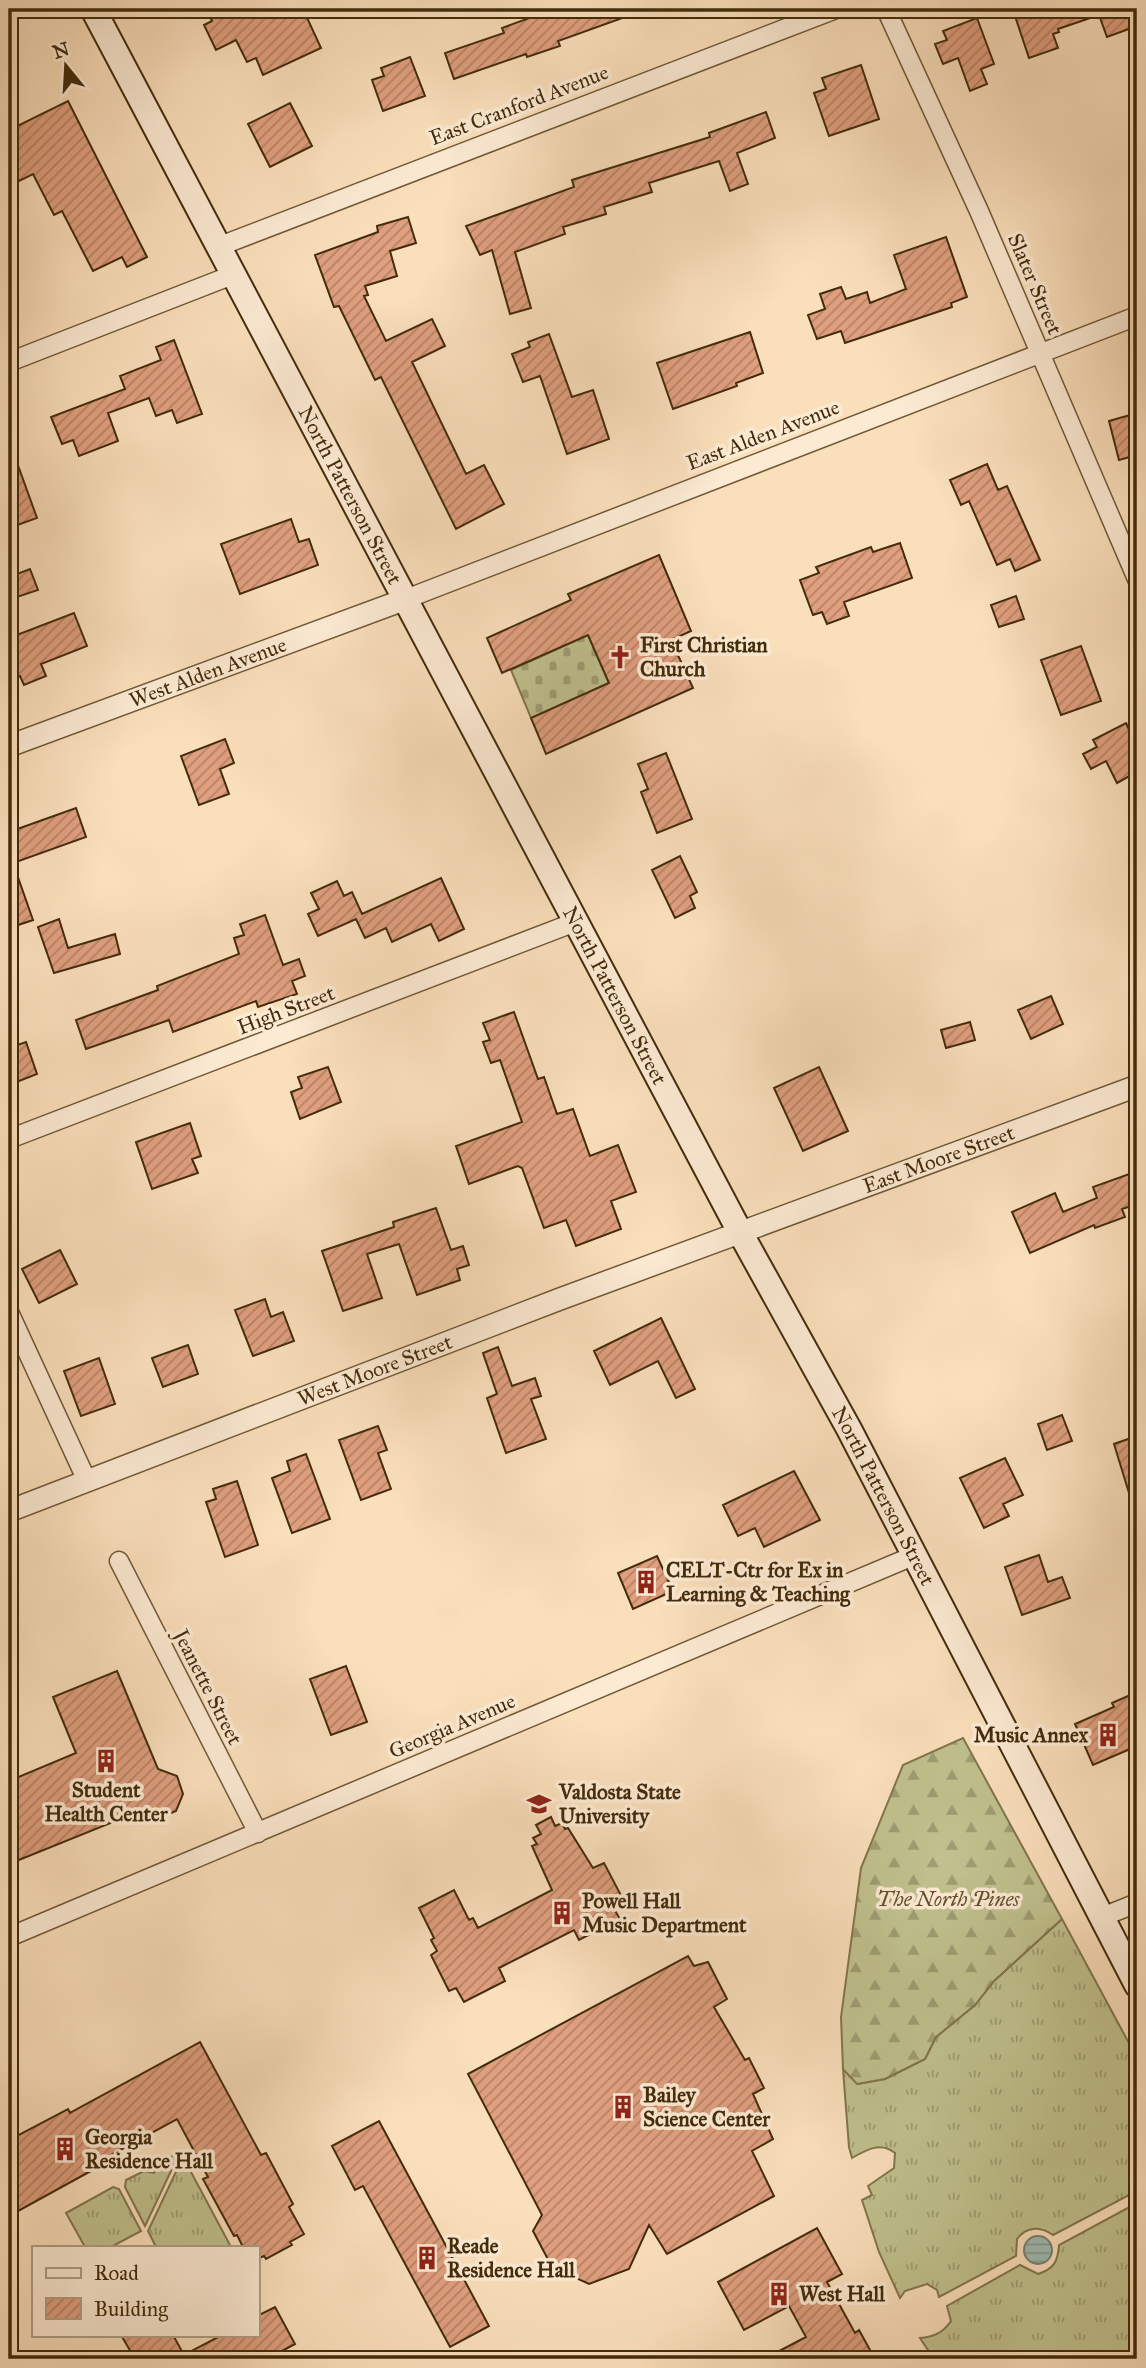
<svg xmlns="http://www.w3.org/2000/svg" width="1146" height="2368" viewBox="0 0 1146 2368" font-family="'IM FELL Great Primer',serif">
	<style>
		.grass { fill: url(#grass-tufts); stroke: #82764c; stroke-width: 2 }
		.forest { fill: url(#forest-firs); stroke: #82764c; stroke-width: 2 }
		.cemetery { fill: url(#cemetery-stones); stroke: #82764c; stroke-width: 2 }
		.water { fill: url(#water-rules); stroke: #7a8271; stroke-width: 2 }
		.building { fill: url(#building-hatch); stroke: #432c0b; stroke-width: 2 }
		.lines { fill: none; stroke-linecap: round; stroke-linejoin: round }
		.minor-casing { stroke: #715937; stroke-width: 21 }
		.tertiary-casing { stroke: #715937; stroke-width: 24 }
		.secondary-casing { stroke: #432c0b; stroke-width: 28 }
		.minor { stroke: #fcead3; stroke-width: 18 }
		.tertiary { stroke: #fcead3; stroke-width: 21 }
		.secondary { stroke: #fcead3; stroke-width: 24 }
		.labels { text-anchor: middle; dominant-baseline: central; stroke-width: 7; stroke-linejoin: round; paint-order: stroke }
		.street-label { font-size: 21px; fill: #432c0b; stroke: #fcead3 }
		.poi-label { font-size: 21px; font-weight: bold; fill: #432c0b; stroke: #fcead3; text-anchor: start }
		.park-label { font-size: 21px; font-style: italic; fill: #62512c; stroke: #fcead3 }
	</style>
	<defs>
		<pattern id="grass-tufts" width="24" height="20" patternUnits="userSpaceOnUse" patternTransform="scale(1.75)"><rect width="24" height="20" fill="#c0c18e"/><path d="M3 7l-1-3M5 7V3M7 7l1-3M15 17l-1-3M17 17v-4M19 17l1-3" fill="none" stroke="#9e9d72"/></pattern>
		<pattern id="forest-firs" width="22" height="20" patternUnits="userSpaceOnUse" patternTransform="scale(1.75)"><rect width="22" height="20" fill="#c0c18e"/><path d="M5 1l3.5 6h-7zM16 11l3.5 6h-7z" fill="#9e9d72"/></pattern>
		<pattern id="cemetery-stones" width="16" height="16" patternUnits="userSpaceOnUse" patternTransform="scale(1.75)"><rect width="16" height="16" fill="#c0c18e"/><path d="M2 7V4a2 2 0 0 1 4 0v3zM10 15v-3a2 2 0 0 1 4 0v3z" fill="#9e9d72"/></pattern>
		<pattern id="water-rules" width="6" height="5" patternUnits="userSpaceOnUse" patternTransform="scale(1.75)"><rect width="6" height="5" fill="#9fbcb5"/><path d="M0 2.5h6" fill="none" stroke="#839991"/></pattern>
		<pattern id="building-hatch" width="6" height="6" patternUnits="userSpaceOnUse" patternTransform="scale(1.75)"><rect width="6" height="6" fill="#e09f7f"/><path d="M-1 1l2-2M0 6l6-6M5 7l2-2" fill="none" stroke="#b78266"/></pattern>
	</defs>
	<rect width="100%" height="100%" fill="#fadfbb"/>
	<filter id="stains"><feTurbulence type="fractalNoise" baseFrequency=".00286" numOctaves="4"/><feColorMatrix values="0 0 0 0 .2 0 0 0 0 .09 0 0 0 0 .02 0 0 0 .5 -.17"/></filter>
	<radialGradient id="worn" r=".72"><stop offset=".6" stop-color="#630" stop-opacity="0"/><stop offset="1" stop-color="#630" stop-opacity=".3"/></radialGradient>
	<path class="grass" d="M1062 1919 1137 2058V2191L1053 2235C1041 2226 1027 2226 1017 2239L1016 2256 939 2297 937 2290 927 2284 905 2291 900 2298 879 2252 862 2200 872 2195 868 2186 894 2168 895 2153C881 2141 866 2150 852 2158L849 2147 843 2069 858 2084 885 2079 925 2059 936 2037 975 2005 994 1981Z
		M180 2152 145 2226 125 2187 126 2180 144 2171 154 2173 161 2162Z
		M183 2157 231 2247H156L148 2231Z
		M113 2187 119 2189 141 2231 111 2247H85L66 2213Z
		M1137 2203V2359H934L920 2338C933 2337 943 2333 951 2321L947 2306 1020 2265 1038 2274C1054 2269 1058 2261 1059 2245Z"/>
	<path class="forest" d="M963 1738 1062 1919 994 1981 975 2005 936 2037 925 2059 885 2079 857 2084 843 2069 841 2017 861 1868 903 1765Z"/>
	<path class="cemetery" d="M588 635 609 683 531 718 511 670Z"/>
	<path class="water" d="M1024 2250a14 14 0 1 1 28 0a14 14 0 1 1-28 0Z"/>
	<path class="building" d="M206 9H303L321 48 263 75 256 58 247 62 236 40 216 50 204 25 212 21Z
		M554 9H641L642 11 558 41 560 46 527 57 526 54 454 79 445 53 504 33 502 28Z
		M1025 9H1137V26L1107 37 1099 15 1058 29 1059 32 1053 34 1058 48 1029 58 1014 13Z
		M977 18 994 64 981 69 987 84 970 91 958 58 943 64 935 44 947 40 943 31Z
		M410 57 425 96 383 111 372 80 384 76 381 68Z
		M861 65 879 119 829 136 814 93 826 89 822 78Z
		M68 101 147 257 127 267 122 257 93 271 62 211 54 215 33 174 9 186V130Z
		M290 103 312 146 270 167 248 124Z
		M766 112 775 138 737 153 748 184 730 191 719 161 649 183 652 192 604 207 606 214 563 227 565 234 515 252 531 308 510 314 492 250 480 255 466 226 574 187 572 180 710 137 709 133Z
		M408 217 416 243 390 251 397 276 365 286 368 295 364 296 386 341 432 319 445 346 412 362 466 474 484 465 504 504 456 529 381 377 375 380 339 306 334 307 315 255 378 232 377 226Z
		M946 237 967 297 951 303 952 307 845 343 841 331 817 339 808 315 825 309 820 294 841 287 846 299 867 292 870 303 906 289 894 255Z
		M750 332 763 373 736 383 737 386 673 409 657 363Z
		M549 334 572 397 593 390 609 439 567 454 540 376 523 382 512 354 530 347 528 342Z
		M174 340 202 414 177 423 172 410 156 416 149 398 108 413 118 441 79 456 73 440 62 444 51 417 125 389 120 376 161 360 156 347Z
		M1137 413V455L1119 460 1109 421Z
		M11 446 37 518 9 528V447Z
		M987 464 998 490 1007 486 1040 560 1015 571 1010 559 997 565 969 501 961 505 950 480Z
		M291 519 299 542 309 539 318 565 240 594 221 544Z
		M900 543 912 578 844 602 849 616 827 624 822 612 813 615 800 580 819 573 816 567 871 547 873 552Z
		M659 555 691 631 671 640 693 688 546 754 531 718 609 683 588 635 502 673 487 638 571 600 568 594Z
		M30 569 38 590 14 598 9 577Z
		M1016 596 1024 619 999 627 991 605Z
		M74 613 87 646 41 664 46 676 24 685 20 676 9 680V638Z
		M1081 646 1101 701 1061 715 1041 660Z
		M1126 723 1137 747V772L1117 783 1106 761 1091 769 1083 754 1097 747 1093 740Z
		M225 739 234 763 220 769 229 794 199 805 181 756Z
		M666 753 692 819 657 833 641 792 648 789 638 764Z
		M76 808 86 837 13 863 33 920 9 928V832Z
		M680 856 697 892 690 896 695 908 675 918 652 870Z
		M441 878 464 929 439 941 431 924 392 942 386 928 365 938 356 919 318 936 308 914 319 909 311 893 337 881 344 896 352 892 362 914Z
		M265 915 283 965 299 959 305 976 292 981 297 994 258 1007 256 1001 173 1032 169 1020 86 1049 76 1020 158 990 157 986 239 954 234 938 244 935 240 924Z
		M59 919 68 948 115 934 120 954 54 973 38 927Z
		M1051 996 1063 1024 1031 1039 1018 1010Z
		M514 1012 538 1079 544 1077 557 1114 573 1109 590 1156 618 1145 636 1192 611 1201 621 1229 576 1246 566 1220 544 1228 522 1168 518 1166 469 1184 456 1146 522 1122 500 1060 491 1063 483 1042 490 1040 483 1023Z
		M970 1022 975 1040 946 1048 941 1030Z
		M26 1042 37 1074 9 1085V1048Z
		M328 1067 341 1102 300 1119 291 1092 302 1088 298 1077Z
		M819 1067 848 1131 803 1151 774 1088Z
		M190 1123 201 1156 192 1159 198 1173 152 1189 136 1142Z
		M1132 1173 1137 1187V1204L1122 1209 1125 1217 1095 1228 1094 1225 1030 1253 1012 1212 1055 1193 1063 1212 1097 1198 1093 1187Z
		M436 1208 451 1250 463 1246 469 1265 457 1269 460 1280 417 1295 399 1244 367 1254 382 1298 343 1311 322 1251 394 1227 393 1222Z
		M60 1250 77 1284 39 1303 22 1269Z
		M265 1299 271 1317 283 1312 294 1341 253 1356 235 1310Z
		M661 1318 695 1389 676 1398 658 1361 610 1385 594 1351Z
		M188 1345 198 1374 163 1387 152 1358Z
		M498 1347 512 1386 535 1378 541 1396 531 1399 546 1439 506 1453 487 1398 497 1394 483 1353Z
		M99 1358 115 1404 81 1416 64 1371Z
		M1062 1415 1072 1441 1047 1450 1038 1424Z
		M378 1426 387 1450 378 1453 391 1489 361 1500 339 1440Z
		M1137 1436V1506H1133L1114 1444Z
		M306 1454 330 1519 292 1533 272 1478 290 1471 287 1461Z
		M1005 1458 1023 1495 1003 1504 1009 1516 984 1528 960 1478Z
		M794 1471 820 1520 764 1547 755 1528 738 1536 723 1505Z
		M237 1481 258 1545 225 1557 206 1502 216 1499 213 1489Z
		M1039 1555 1048 1582 1062 1577 1070 1598 1022 1615 1005 1567Z
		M657 1556 673 1591 633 1609 618 1573Z
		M346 1666 367 1722 331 1735 310 1679Z
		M117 1671 158 1769 177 1776 183 1794 176 1811 157 1819 140 1811 9 1864V1781L76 1753 53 1697Z
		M1137 1692V1746L1093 1765 1075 1724 1114 1707 1112 1703Z
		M551 1817 555 1826 562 1823 565 1829 568 1828 593 1868 604 1863 625 1903 614 1909 620 1919 579 1940 574 1930 499 1968 505 1981 464 2002 456 1988 449 1991 431 1955 437 1951 431 1940 434 1938 419 1908 454 1890 469 1920 473 1918 478 1928 552 1890 532 1846 537 1844 533 1838 541 1834 536 1825Z
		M688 1956 694 1966 708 1962 727 1999 714 2007 745 2060 749 2058 764 2088 753 2094 773 2139 752 2151 774 2196 667 2254 649 2225 629 2269 589 2284 552 2267 533 2231 542 2215 468 2074Z
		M200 2042 261 2155 266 2153 293 2204 289 2207 304 2234 290 2242 292 2245 266 2259 264 2256 257 2259V2247H243L237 2235 234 2236 203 2179 208 2177 177 2119 98 2162 100 2166 9 2216V2140L68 2109 70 2113Z
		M379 2121 489 2326 450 2347 363 2186 355 2190 332 2146Z
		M817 2228 842 2274 827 2282 855 2333 859 2330 875 2359H764L806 2337 789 2306 744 2330 718 2282Z
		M275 2307 295 2344 267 2359H135L121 2335H173L184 2355 222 2335H257V2316Z"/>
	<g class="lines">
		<g class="minor-casing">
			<path id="minor" d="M886 9 979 211 1137 579
				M220 246 836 9
				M9 362 235 274
				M406 599 1137 316
				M9 1139 578 921
				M9 1312 87 1481
				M119 1561 258 1833
				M1102 1917 1137 1903
				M9 1937 913 1556"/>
		</g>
		<g class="tertiary-casing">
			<g id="tertiary">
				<path id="s1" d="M9 746 406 599"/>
				<path id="s2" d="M9 1511 560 1299 1137 1086"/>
			</g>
		</g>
		<g class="secondary-casing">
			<g id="secondary">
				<path id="s3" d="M93 9 741 1234 849 1429 1137 1985"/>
			</g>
		</g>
		<use href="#minor" class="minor"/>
		<use href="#tertiary" class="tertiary"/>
		<use href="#secondary" class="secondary"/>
	</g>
	<defs>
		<g id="church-bare" transform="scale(1.89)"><path d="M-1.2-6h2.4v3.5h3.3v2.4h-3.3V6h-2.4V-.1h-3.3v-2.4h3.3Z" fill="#8f2418" stroke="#fcead3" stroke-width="2.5" paint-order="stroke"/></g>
		<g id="building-bare" transform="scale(1.89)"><path d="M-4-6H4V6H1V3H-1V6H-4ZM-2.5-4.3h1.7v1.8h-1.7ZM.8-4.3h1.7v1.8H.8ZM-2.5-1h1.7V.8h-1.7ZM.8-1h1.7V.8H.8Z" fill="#8f2418" stroke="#fcead3" stroke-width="2.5" paint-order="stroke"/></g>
		<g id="university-bare" transform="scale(1.89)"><path d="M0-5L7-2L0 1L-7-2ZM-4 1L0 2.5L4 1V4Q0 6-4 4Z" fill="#8f2418" stroke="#fcead3" stroke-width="2.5" paint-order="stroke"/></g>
	</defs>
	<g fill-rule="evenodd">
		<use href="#church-bare" x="620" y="657"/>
		<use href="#building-bare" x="646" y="1582"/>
		<use href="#building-bare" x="1108" y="1735"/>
		<use href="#building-bare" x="106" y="1761"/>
		<use href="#university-bare" x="539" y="1804"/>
		<use href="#building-bare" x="562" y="1913"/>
		<use href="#building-bare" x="623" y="2107"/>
		<use href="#building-bare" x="65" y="2149"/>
		<use href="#building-bare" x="427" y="2258"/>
		<use href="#building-bare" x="779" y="2294"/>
	</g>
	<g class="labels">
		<g class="street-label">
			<text transform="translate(519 105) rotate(-21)">East Cranford Avenue</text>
			<text transform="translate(1035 284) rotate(67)">Slater Street</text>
			<text transform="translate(763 435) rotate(-21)">East Alden Avenue</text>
			<text stroke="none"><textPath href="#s3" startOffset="550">North Patterson Street</textPath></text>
			<text stroke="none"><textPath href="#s1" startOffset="212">West Alden Avenue</textPath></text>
			<text stroke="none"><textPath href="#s3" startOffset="1116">North Patterson Street</textPath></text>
			<text transform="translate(286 1010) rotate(-21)">High Street</text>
			<text stroke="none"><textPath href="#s2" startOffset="994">East Moore Street</textPath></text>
			<text stroke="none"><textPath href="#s2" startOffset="392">West Moore Street</textPath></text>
			<text stroke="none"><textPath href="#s3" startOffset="1684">North Patterson Street</textPath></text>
			<text transform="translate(208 1687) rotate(63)">Jeanette Street</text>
			<text transform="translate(452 1726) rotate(-23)">Georgia Avenue</text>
		</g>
		<g class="poi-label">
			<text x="640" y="645">First Christian<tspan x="640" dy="24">Church</tspan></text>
			<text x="666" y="1570">CELT-Ctr for Ex in<tspan x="666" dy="24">Learning &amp; Teaching</tspan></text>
			<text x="1088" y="1735" text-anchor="end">Music Annex</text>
			<text x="106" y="1790" text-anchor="middle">Student<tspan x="106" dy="24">Health Center</tspan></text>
			<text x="559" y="1792">Valdosta State<tspan x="559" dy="24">University</tspan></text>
			<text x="582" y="1901">Powell Hall<tspan x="582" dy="24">Music Department</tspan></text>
			<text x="643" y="2095">Bailey<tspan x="643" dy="24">Science Center</tspan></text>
			<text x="85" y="2137">Georgia<tspan x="85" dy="24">Residence Hall</tspan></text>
			<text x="447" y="2246">Reade<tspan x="447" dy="24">Residence Hall</tspan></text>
			<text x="799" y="2294">West Hall</text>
		</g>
		<g class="park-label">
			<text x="948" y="1899">The North Pines</text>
		</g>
	</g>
	<rect width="1146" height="2368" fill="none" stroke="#fadfbb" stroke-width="35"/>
	<rect x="10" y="10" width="1125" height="2347" fill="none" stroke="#432c0b" stroke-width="3.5"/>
	<rect x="18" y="18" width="1111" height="2333" fill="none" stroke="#432c0b" stroke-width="2"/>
	<rect x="32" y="2246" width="228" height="91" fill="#fcead3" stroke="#b29e83" stroke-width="2"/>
	<rect x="46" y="2268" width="35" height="10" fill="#fcead3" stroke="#b29e83" stroke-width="2"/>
	<text x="94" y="2280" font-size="21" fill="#432c0b">Road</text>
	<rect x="46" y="2298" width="35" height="21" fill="url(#building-hatch)" stroke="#b29e83" stroke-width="2"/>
	<text x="94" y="2316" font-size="21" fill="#432c0b">Building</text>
	<g transform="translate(66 66) rotate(342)" stroke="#fcead3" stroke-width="5" paint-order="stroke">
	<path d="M0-5L12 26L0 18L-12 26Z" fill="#432c0b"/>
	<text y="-10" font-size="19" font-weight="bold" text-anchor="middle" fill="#432c0b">N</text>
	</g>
	<rect width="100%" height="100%" filter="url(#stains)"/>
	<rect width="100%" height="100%" fill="url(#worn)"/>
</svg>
